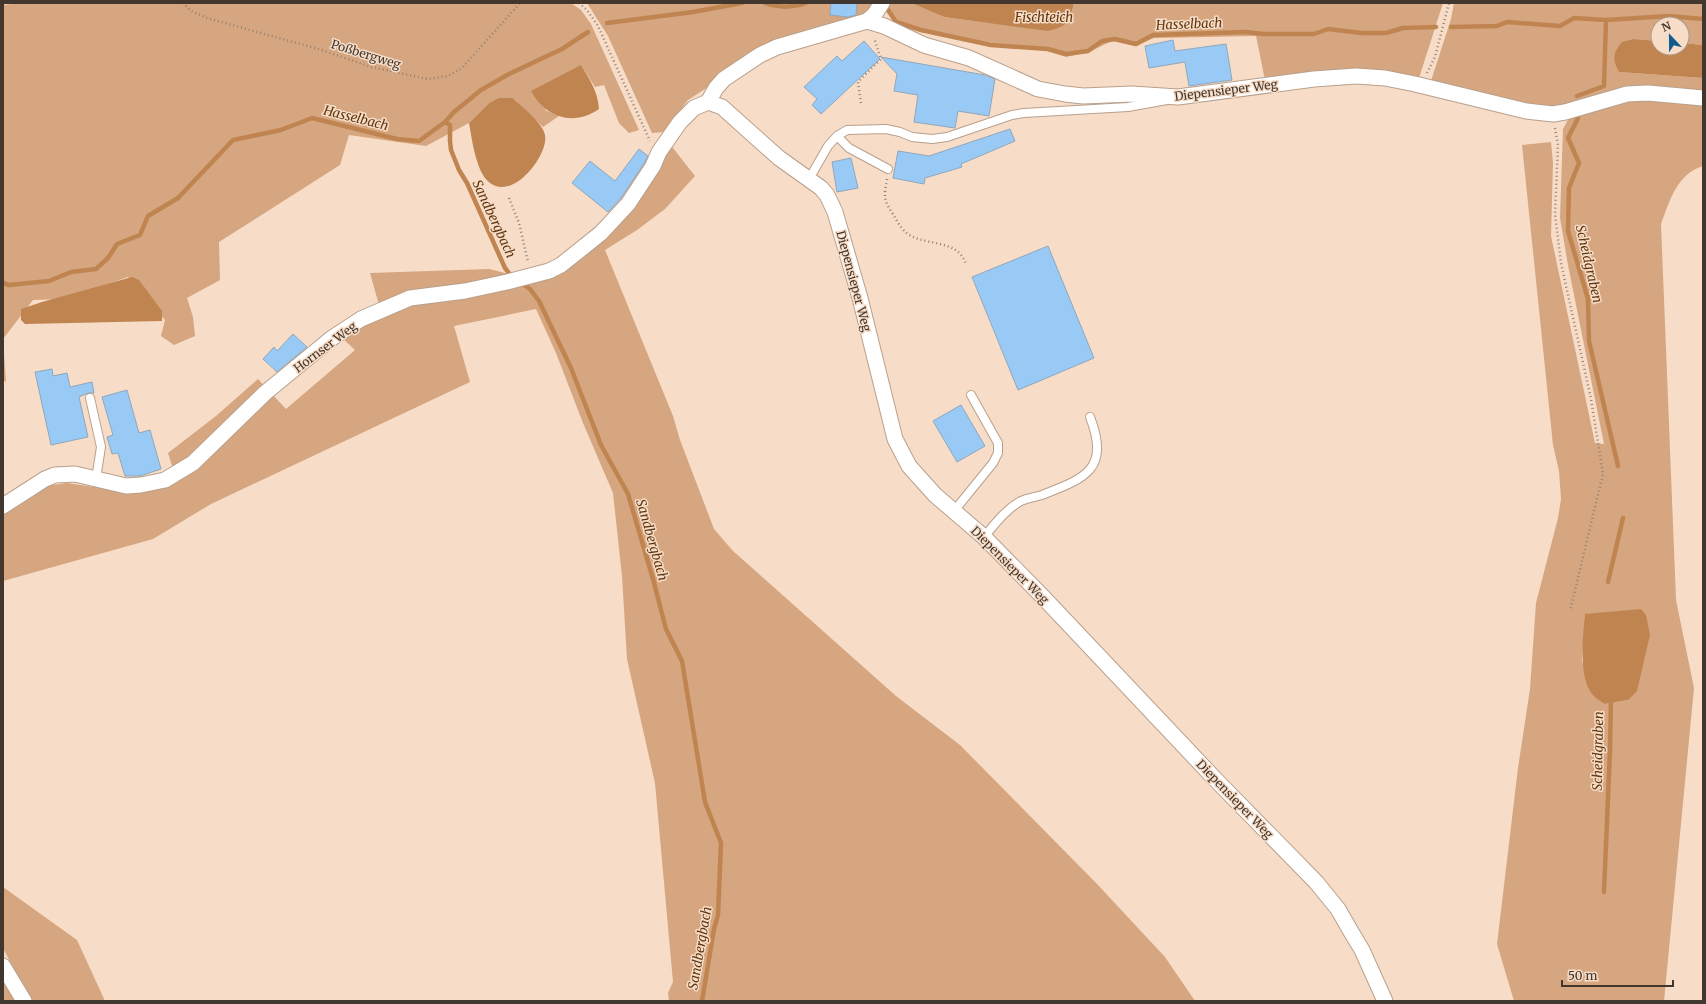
<svg xmlns="http://www.w3.org/2000/svg" width="1706" height="1004" viewBox="0 0 1706 1004" font-family="Merriweather,serif">
	<style>
		.green { fill: #d5a67f; fill-rule: evenodd }
		.water { fill: #c08451 }
		.lines { fill: none; stroke-linecap: round; stroke-linejoin: round }
		.stream { stroke: #c08451; stroke-width: 4.5 }
		.building { fill: #99caf5; stroke: #8fa7bc }
		.service-casing { stroke: #b9a08c; stroke-width: 10 }
		.minor-casing { stroke: #b9a08c; stroke-width: 17 }
		.path { stroke: #958375; stroke-width: 2.5; stroke-dasharray: 1 3; stroke-linecap: butt }
		.service { stroke: #fff; stroke-width: 8 }
		.minor { stroke: #fff; stroke-width: 15 }
		.labels { text-anchor: middle; dominant-baseline: central; stroke-width: 3; stroke-linejoin: round; paint-order: stroke }
		.street-label { font-size: 12px; fill: #41372e; stroke: #f7dcc7 }
		.water-label { font-size: 13px; font-style: italic; fill: #60370f; stroke: #f7dcc7 }
	</style>
	<rect width="100%" height="100%" fill="#f7dcc7"/>
	<path class="green" d="M20 3H571L581 10 591 24 639 130 629 133 619 123 604 85 595 87 581 65 545 110 559 116 543 127 513 98 489 103 469 123 426 146 349 135 340 165 219 242 220 280 187 298 193 317 195 336 174 345 161 336 165 320 128 277 64 299 33 300 3 339 6 382 3 380V5Z
		M587 3H873L865 18 722 78 688 100 664 132 652 133 608 36Z
		M892 3H911L944 17 990 23 1070 19 1074 3H1443L1419 78 1265 80 1256 36 1154 38 1135 46 1112 41 1089 52 1066 57 1047 51 920 32 893 18 883 9Z
		M1454 3H1703V45L1682 43V24H1658V41L1634 39 1619 72 1703 78V95L1650 88 1566 107 1541 109 1431 81 1451 19Z
		M1647 99 1703 105V166C1677 174 1670 200 1661 224L1676 600 1694 688 1664 1001H1514L1497 944 1518 768 1530 689 1536 603 1558 518 1561 499 1559 471 1553 445 1522 145 1551 142 1553 163 1551 236 1595 443 1604 444 1568 265 1560 218 1563 129 1570 116 1607 105ZM1585 614 1628 700 1605 704 1582 661Z
		M669 143 695 176 665 209 637 230 605 250 673 416 680 440 714 529 733 551 896 696 960 745 1098 885 1165 957 1195 1001H669L668 993 673 982 655 783 627 659 622 576 613 493 583 423 556 353 536 309 454 326 470 382 211 504 153 539 3 581V513L47 486 67 483 94 487 151 490 174 472 168 453 216 416 258 379 286 409 355 350 341 337 381 312 370 273 489 269 532 280 588 250 616 228 638 199Z
		M3 887 77 940 105 1001H30L3 948Z
		M3 978 18 1001H3Z"/>
	<path class="water" d="M911 3H1074C1069 23 1068 26 1048 31L944 17Z
		M1634 39 1658 41V48H1682V43L1703 45V78L1619 72C1612 59 1613 53 1622 42Z
		M581 65C590 80 598 92 599 109 573 127 545 117 531 91Z
		M499 98H513C522 107 543 123 545 135 549 154 514 201 490 183 476 173 472 139 469 123L489 103Z
		M132 277 139 280 162 311V321L25 324 21 320V309L42 302Z
		M1641 609 1646 615 1650 635 1637 691 1628 700 1605 704C1601 701 1596 699 1593 695 1578 680 1583 633 1585 614Z"/>
	<g class="lines">
		<path class="stream" d="M765 3C779 8 792 8 806 3
			M886 7 896 22 921 30 991 45 1048 49 1066 54 1088 51 1102 41 1115 39 1136 44 1153 35 1246 32 1263 34H1314L1328 29 1362 33H1386L1403 28 1436 27
			M607 23 693 12 742 3
			M1451 27 1497 26 1507 22 1560 26 1574 18 1606 20 1669 16 1703 19
			M1577 96 1604 86 1606 20
			M1578 118 1568 138 1579 163 1569 188 1568 231 1588 299 1589 341 1618 466
			M445 122 450 125V141L451 150 459 170 467 183 505 268 512 277
			M520 282 530 289 539 301 571 368 601 445 628 494 653 579 666 629 682 661 705 802 721 843 718 915 714 929 702 1001
			M3 283 9 285 49 281 71 272 96 269 108 258 117 244 140 235 148 216 178 198 233 140 281 130 312 118 397 139 419 141 445 122 454 112 481 90 509 74 562 49 588 32
			M1608 582 1623 518
			M1604 892 1610 750 1611 698"/>
	</g>
	<path class="building" d="M831 3H857L856 15 848 17 830 15Z
		M1173 40 1175 51 1226 44 1232 80 1189 86 1185 62 1149 68 1145 46Z
		M864 41 880 59 821 114 812 105 817 99 804 87 837 56 842 61Z
		M881 57 985 75 995 79 989 116 958 111 955 128 914 122 918 95 894 91 897 74Z
		M1010 129 1015 141 961 164 962 167 925 178 924 184 893 178 898 151 929 156Z
		M639 149 648 156 645 162 621 198 608 212 572 183 590 161 615 181Z
		M851 158 858 188 837 192 832 162Z
		M1048 246 1094 358 1018 390 972 277Z
		M293 334 307 347 277 372 263 359 274 347 277 351Z
		M52 369 53 376 67 373 70 387 92 382 94 393H88L79 397 88 437 51 445 35 372Z
		M127 390 139 433 150 430 161 469 140 476H125L118 453 112 454 107 437 113 435 102 397Z
		M961 405 985 446 957 462 933 421Z"/>
	<g class="lines">
		<g class="service-casing">
			<path id="service" d="M837 136 849 148 888 169
				M809 179 828 146 837 136 847 130 886 129 900 132 912 137 932 139 947 137 1012 115 1024 113 1128 107 1167 100
				M90 398 101 447 96 479
				M954 511 993 463 998 453V443L971 395
				M984 537C995 524 1006 509 1021 501 1027 498 1035 497 1042 495 1086 478 1110 469 1090 417"/>
		</g>
		<g class="minor-casing">
			<path id="minor" d="M867 21 874 15 882 3
				M708 102 722 107 779 158 821 188 827 195 835 212 860 298 895 439 909 466 935 495 984 537 1043 597 1216 780 1316 882 1338 909 1350 930 1362 950 1385 1001
				M3 506 45 479 55 475 75 474 126 486 141 485 165 480 193 463 265 393 332 338 361 319 410 298 465 291 507 282 549 271 561 265 601 233 628 204 653 166 659 152 680 122 694 108 708 102 716 88 724 79 760 55 777 47 867 21 884 26 924 45 969 58 1038 89 1065 94 1083 96 1132 94 1178 97 1314 79 1356 76 1385 78 1415 84 1526 111 1553 114 1565 112 1627 94 1648 93 1703 98
				M3 966 24 1001"/>
		</g>
		<path class="path" d="M183 3 191 11 207 18 322 50 371 67 428 79 448 76 462 68 520 3
			M579 3 587 10 598 26 650 141
			M1427 73 1435 57 1449 3
			M861 103 858 82 881 59 874 38
			M1555 128 1558 145 1555 214 1561 263 1591 399 1603 474 1570 611
			M887 179C884 197 883 199 893 214 897 221 901 229 908 234 927 247 957 238 966 264
			M509 198 519 223 528 262"/>
		<use href="#service" class="service"/>
		<use href="#minor" class="minor"/>
	</g>
	<g class="labels">
		<g class="street-label">
			<text transform="translate(366 54) rotate(17)">Poßbergweg</text>
			<text transform="translate(1226 90) rotate(-7)">Diepensieper Weg</text>
			<text transform="translate(854 281) rotate(75)">Diepensieper Weg</text>
			<text transform="translate(325 347) rotate(-37)">Hornser Weg</text>
			<text transform="translate(1010 565) rotate(45)">Diepensieper Weg</text>
			<text transform="translate(1235 799) rotate(46)">Diepensieper Weg</text>
		</g>
		<g class="water-label">
			<text x="1044" y="17">Fischteich</text>
			<text transform="translate(1189 24) rotate(-2)">Hasselbach</text>
			<text transform="translate(356 118) rotate(14)">Hasselbach</text>
			<text transform="translate(494 219) rotate(65)">Sandbergbach</text>
			<text transform="translate(1589 264) rotate(77)">Scheidgraben</text>
			<text transform="translate(652 540) rotate(74)">Sandbergbach</text>
			<text transform="translate(1598 751) rotate(-89)">Scheidgraben</text>
			<text transform="translate(700 948) rotate(-80)">Sandbergbach</text>
		</g>
	</g>
	<rect width="1706" height="1004" fill="none" stroke="#41372e" stroke-width="8"/>
	<g transform="translate(1670 36) rotate(338)"><circle r="19" fill="#f7dcc7" stroke="#ae9a8a"/>
	<path d="M0-3L7 15L0 10L-7 15Z" fill="#125b8f"/>
	<text y="-6" font-size="11" font-weight="bold" text-anchor="middle" fill="#41372e">N</text>
	</g>
	<path d="M1562 980v6h111v-6" fill="none" stroke="#41372e" stroke-width="2"/>
	<text x="1568" y="980" font-size="12" fill="#41372e" stroke="#f7dcc7" stroke-width="3" paint-order="stroke">50 m</text>
</svg>
